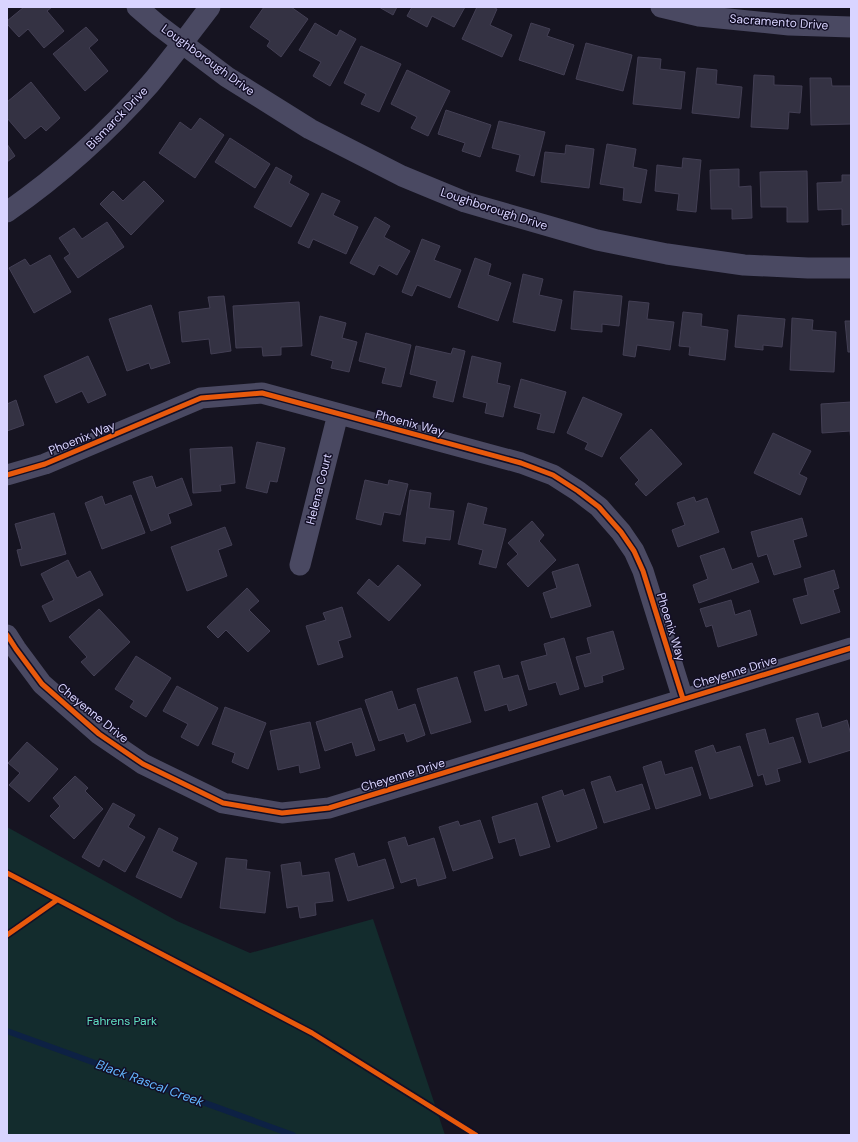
<svg xmlns="http://www.w3.org/2000/svg" width="858" height="1142" viewBox="0 0 858 1142" font-family="'DM Sans',sans-serif">
	<style>
		.green { fill: #132c2d }
		.lines { fill: none; stroke-linecap: round; stroke-linejoin: round }
		.stream { stroke: #0d2144; stroke-width: 6 }
		.building { fill: #343243; stroke: #433f54 }
		.street { stroke: #4a4962; stroke-width: 21 }
		.cycleway-casing { stroke: #130f26; stroke-width: 8 }
		.cycleway { stroke: #e8590c; stroke-width: 5 }
		.labels { text-anchor: middle; dominant-baseline: central; stroke-width: 3; stroke-linejoin: round; paint-order: stroke }
		.street-label { font-size: 12px; fill: #d9d4ff; stroke: #130f26 }
		.park-label { font-size: 12px; fill: #5fe0c0; stroke: #130f26 }
		.water-label { font-size: 13px; font-style: italic; fill: #62b6ff; stroke: #130f26 }
	</style>
	<rect width="100%" height="100%" fill="#161421"/>
	<path class="green" d="M7 827 177 921 250 953 373 919 445 1135H7Z"/>
	<g class="lines">
		<path class="stream" d="M7 1031 293 1135"/>
	</g>
	<path class="building" d="M24 7H52L47 11 64 31 44 48 28 29 19 37 7 24V21Z
		M264 7H291L308 19 281 57 267 46 270 41 250 27Z
		M379 7H397L393 15Z
		M412 7H465L454 27 432 16 427 27 407 16Z
		M477 7H493L497 9 490 25 512 35 502 57 462 39Z
		M315 23 337 36 340 30 356 39 330 86 313 76 321 62 299 50Z
		M531 23 550 29 547 36 574 45 564 75 519 60Z
		M86 27 98 40 89 48 108 71 85 91 53 54Z
		M586 43 632 55 623 91 576 79Z
		M361 46 401 64 379 112 361 104 366 94 344 83Z
		M638 57 661 59 660 69 685 72 681 109 633 104Z
		M697 68 717 70 716 84 742 87 739 118 692 113Z
		M407 70 450 91 428 136 411 128 417 117 391 104Z
		M754 75 774 76V85L802 86 800 113 789 112 788 129 751 127Z
		M810 78H831L832 86H851V124L811 125Z
		M31 82 60 118 46 131 41 126 25 139 7 118V102Z
		M446 110 491 125 480 157 462 151 465 143 438 134Z
		M200 118 224 135 195 178 159 153 180 122 191 130Z
		M499 121 545 132 534 176 516 171 520 155 492 148Z
		M230 138 270 164 255 188 215 162Z
		M7 144 15 156 7 162Z
		M607 144 636 149 633 167 647 170 641 203 623 200 624 188 600 184Z
		M566 145 594 149 589 188 541 182 545 152 565 154Z
		M683 158 701 160 696 212 677 210 679 194 655 191 657 165 682 168Z
		M276 167 292 176 289 183 309 194 291 227 254 207Z
		M739 169V187L751 186 752 218 732 219V209H711L710 170Z
		M807 171 808 222H787V207H761L760 172Z
		M842 175H851V224L842 225V209L818 210 817 183 842 182Z
		M144 181 164 201 131 235 100 204 113 191 123 201Z
		M322 193 340 201 333 215 358 227 346 254 313 239 309 248 298 243Z
		M375 217 390 226 384 237 410 251 397 275 379 265 374 275 350 263Z
		M107 222 124 247 78 278 64 258 70 254 59 238 74 228 82 239Z
		M422 239 440 246 434 260 461 270 450 298 417 285 412 296 402 292Z
		M50 255 71 292 34 313 9 268 25 259 30 266Z
		M475 258 491 264 488 275 511 283 498 321 458 307Z
		M523 274 543 279 539 295 562 300 555 331 513 322Z
		M574 291 622 296 619 326 602 324V332L571 329Z
		M224 296 231 351 211 354 209 339 182 342 179 312 210 308 208 297Z
		M629 301 649 303 647 319 674 322 670 350 637 345 635 357 623 355Z
		M299 302 302 346 281 347V355L263 356 262 347 236 348 233 306Z
		M151 305 170 363 151 369 149 363 127 371 109 319Z
		M683 312 702 314 701 326 728 330 725 360 689 355 690 347 679 346Z
		M738 315 785 319 782 347 763 345V350L735 347Z
		M320 316 346 323 342 338 357 342 349 372 331 368 333 361 311 355Z
		M792 318 813 320 812 330 836 332 834 372 790 370Z
		M845 321H851V352H848Z
		M366 333 411 345 401 387 382 383 386 368 359 361Z
		M416 346 451 354 453 348 465 351 453 402 433 397 437 381 410 374Z
		M88 356 106 395 88 403 82 391 56 403 44 376Z
		M472 356 501 363 497 383 510 386 503 417 485 413 487 403 463 397Z
		M521 379 566 392 554 433 537 429 541 414 514 407Z
		M583 397 622 414 602 457 585 449 588 443 567 433Z
		M16 400 24 425 7 431V404Z
		M851 402V442L850 431 822 433 821 404Z
		M651 429 682 464 646 496 635 484 639 480 620 458Z
		M773 433 811 451 799 474 807 478 800 495 754 473Z
		M257 442 285 448 277 482 270 481 267 493 246 488Z
		M232 447 235 483 220 485 221 491 193 493 190 449Z
		M152 476 156 488 182 478 192 505 168 514 171 523 151 531 133 482Z
		M365 480 388 485 389 480 408 484 400 515 384 512 381 525 356 519Z
		M410 490 431 493 429 508 454 511 450 540 426 537 425 544 403 541Z
		M131 495 145 533 102 549 85 503 102 496 105 505Z
		M694 497 696 502 707 498 719 532 678 547 672 530 685 525 677 503Z
		M468 503 487 508 483 524 506 529 496 568 479 564 483 550 458 544Z
		M54 513 66 554 21 566 17 550 22 549 15 524Z
		M802 518 807 536 793 540 801 567 774 575 767 554 758 557 751 532Z
		M532 521 544 535 539 541 556 560 528 587 507 564 518 554 508 543Z
		M225 527 232 545 218 550 227 576 187 591 171 547Z
		M724 548 732 570 752 563 759 582 699 603 693 585 708 579 700 556Z
		M68 560 77 578 90 571 103 595 50 622 42 606 54 600 41 574Z
		M578 564 591 606 551 618 543 593 557 588 552 572Z
		M398 565 421 585 389 621 357 593 369 579 378 587Z
		M834 570 839 588 833 590 840 612 801 624 793 599 808 595 804 579Z
		M247 588 259 601 249 610 270 631 248 652 226 630 218 638 207 627Z
		M731 600 735 615 750 610 757 635 718 647 712 625 706 627 700 609Z
		M342 607 351 637 338 641 343 657 318 665 306 626 326 620 323 613Z
		M99 609 130 642 94 676 81 662 87 657 69 637Z
		M613 631 624 669 602 676 603 682 585 687 576 657 591 653 587 638Z
		M564 638 579 689 560 695 556 682 529 690 521 662 547 655 544 644Z
		M136 656 171 678 146 717 130 707 134 701 115 689Z
		M499 665 503 679 518 675 527 705 509 711 507 704 485 711 474 672Z
		M457 677 471 722 431 734 417 689Z
		M177 686 218 708 198 746 181 737 188 724 163 711Z
		M392 691 398 710 415 704 425 735 407 742 404 733 379 741 365 700Z
		M225 707 266 723 248 769 232 762 235 753 212 744Z
		M361 708 375 750 356 756 352 742 325 751 316 722Z
		M818 713 822 728 847 720 851 735V750L809 763 796 719Z
		M310 722 320 768 300 773 299 765 278 770 270 731Z
		M765 729 769 744 793 737 801 762 777 769 780 781 766 785 763 774 758 776 746 734Z
		M27 742 58 769 29 802 9 785 20 773 8 763Z
		M713 745 716 753 740 746 753 786 710 799 695 751Z
		M661 761 665 775 692 767 701 795 656 809 643 767Z
		M75 776 88 788 85 791 103 809 74 839 50 816 60 806 53 798Z
		M610 776 616 792 642 784 650 809 604 823 591 782Z
		M584 789 597 828 557 842 542 797 562 790 564 796Z
		M113 803 135 815 128 827 145 837 125 872 103 859 99 867 82 857Z
		M537 803 550 847 520 856 515 838 499 843 492 817Z
		M480 820 493 858 453 871 439 827 458 821 460 826Z
		M159 828 178 838 172 851 197 863 181 898 136 877Z
		M405 837 408 846 434 838 446 878 418 886 416 878 401 883 388 842Z
		M354 853 358 867 385 859 394 888 348 901 335 859Z
		M226 858 247 860 246 869 270 872 265 913 220 908Z
		M300 862 302 876 329 872 333 901 315 903 316 915 300 918 298 906 287 908 281 865Z"/>
	<g class="lines">
		<path class="street" d="M137 7 158 25 227 77 310 129 402 176 465 202 597 240 667 254 744 265 808 268H851
			M661 7 699 16 789 25 851 27
			M7 212C60 175 107 133 150 84 171 59 190 33 210 7
			M7 475 45 464 201 398 262 393 521 463 553 475 578 491 599 507 621 532 634 551 643 571 683 699
			M300 565 338 414
			M7 635 16 649 42 684 99 734 143 764 223 803 282 813 329 808 851 648"/>
		<g class="cycleway-casing">
			<path id="cycleway" d="M7 475 45 464 201 398 262 393 521 463 553 475 578 491 599 507 621 532 634 551 643 571 683 699
				M7 635 16 649 42 684 99 734 143 764 223 803 282 813 329 808 851 648
				M7 873 312 1033 476 1135
				M7 935 57 900"/>
		</g>
		<use href="#cycleway" class="cycleway"/>
	</g>
	<g class="labels">
		<g class="street-label">
			<text transform="translate(779 22) rotate(4)">Sacramento Drive</text>
			<text transform="translate(208 60) rotate(36)">Loughborough Drive</text>
			<text transform="translate(117 118) rotate(-46)">Bismarck Drive</text>
			<text transform="translate(494 209) rotate(18)">Loughborough Drive</text>
			<text transform="translate(410 423) rotate(15)">Phoenix Way</text>
			<text transform="translate(82 438) rotate(-22)">Phoenix Way</text>
			<text transform="translate(319 489) rotate(-76)">Helena Court</text>
			<text transform="translate(671 627) rotate(73)">Phoenix Way</text>
			<text transform="translate(735 672) rotate(-17)">Cheyenne Drive</text>
			<text transform="translate(93 713) rotate(39)">Cheyenne Drive</text>
			<text transform="translate(403 775) rotate(-17)">Cheyenne Drive</text>
		</g>
		<g class="park-label">
			<text x="122" y="1021">Fahrens Park</text>
		</g>
		<g class="water-label">
			<text transform="translate(150 1083) rotate(20)">Black Rascal Creek</text>
		</g>
	</g>
	<rect width="858" height="1142" fill="none" stroke="#d9d4ff" stroke-width="16"/>
</svg>
